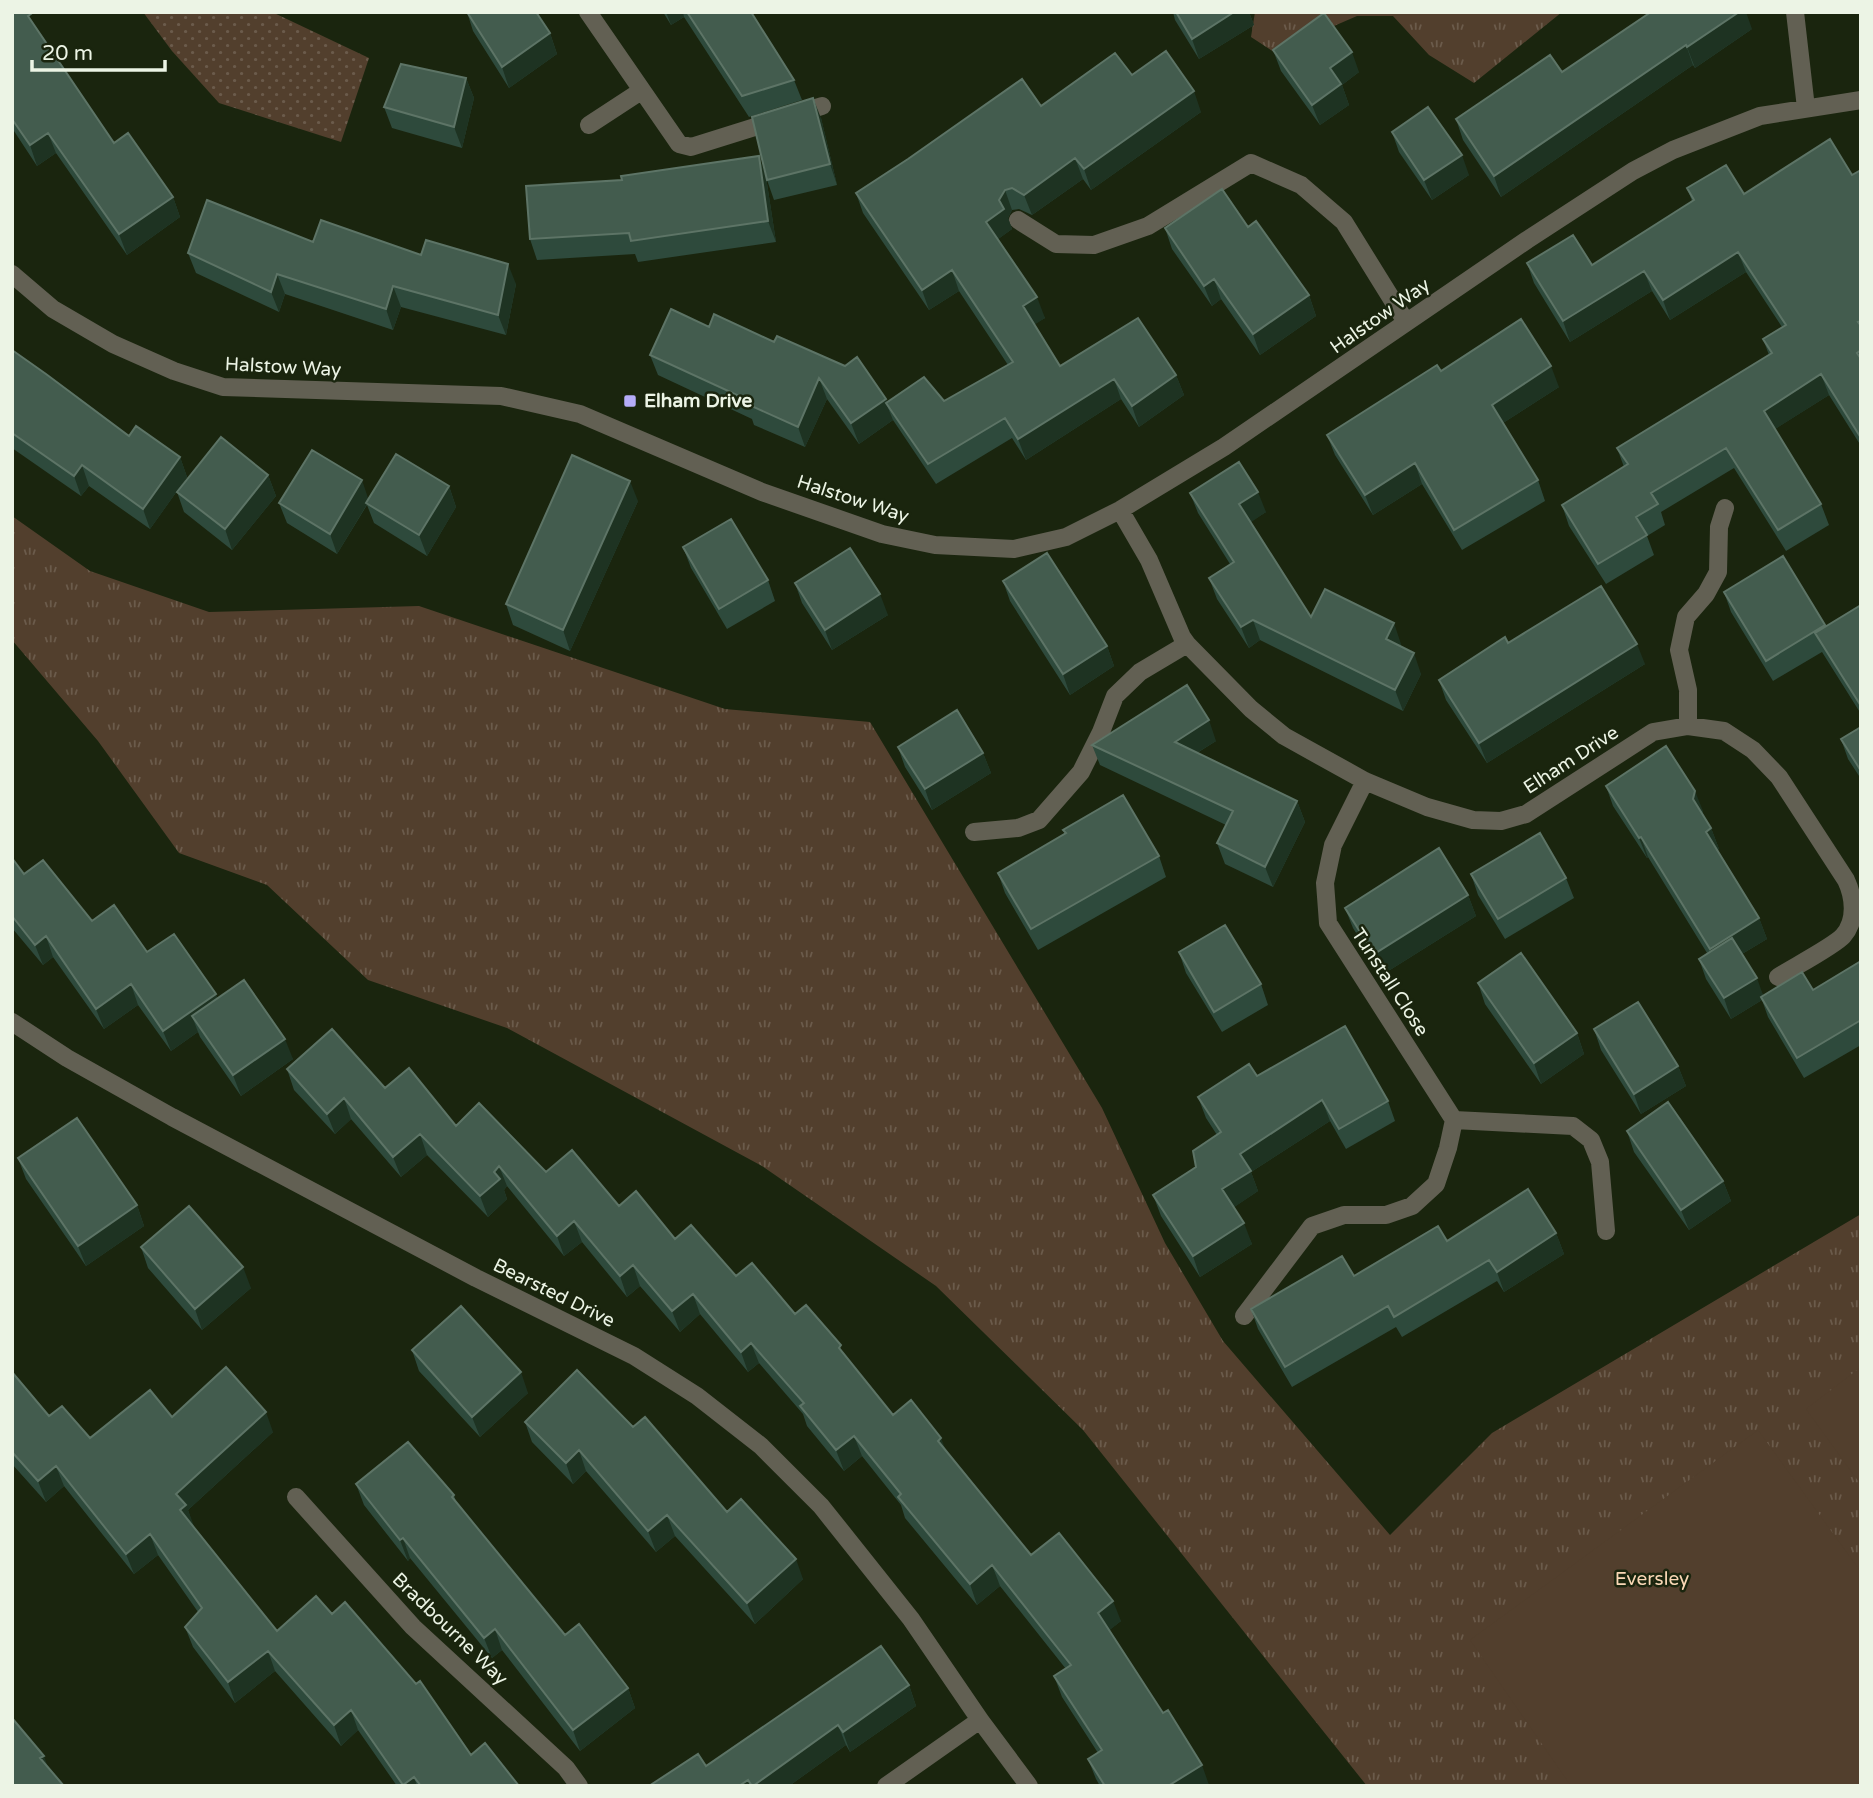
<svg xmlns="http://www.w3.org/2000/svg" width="1873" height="1798" viewBox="0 0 1873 1798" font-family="'Varela Round',sans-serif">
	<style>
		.grass { fill: url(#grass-dots) }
		.park { fill: url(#park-tufts) }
		.pitch { fill: #523f2d }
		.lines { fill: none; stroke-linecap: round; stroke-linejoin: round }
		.minor { stroke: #626053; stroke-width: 18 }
		.wall { fill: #2e4a3c }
		.shaded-wall { fill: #1e3322 }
		.building { fill: #435c4e; stroke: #5d7466; stroke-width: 2 }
		.poi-dot { fill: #b5acf8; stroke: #1a250e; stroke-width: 2.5 }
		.labels { text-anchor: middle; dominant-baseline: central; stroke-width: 5; stroke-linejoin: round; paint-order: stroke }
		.street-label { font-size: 19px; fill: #ecf4e5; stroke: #1a250e }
		.poi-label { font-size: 19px; font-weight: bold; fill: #ecf4e5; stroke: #1a250e; text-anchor: start }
		.park-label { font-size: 19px; fill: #f9d7b5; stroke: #1a250e }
	</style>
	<defs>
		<pattern id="grass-dots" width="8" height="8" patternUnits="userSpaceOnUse" patternTransform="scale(1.75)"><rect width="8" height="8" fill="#523f2d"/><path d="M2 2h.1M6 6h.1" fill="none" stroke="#6b5b4b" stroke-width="1.8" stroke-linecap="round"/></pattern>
		<pattern id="park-tufts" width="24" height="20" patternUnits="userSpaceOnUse" patternTransform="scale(1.75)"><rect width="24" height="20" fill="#523f2d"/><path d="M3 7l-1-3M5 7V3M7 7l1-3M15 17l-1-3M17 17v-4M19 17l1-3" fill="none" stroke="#6b5b4b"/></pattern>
	</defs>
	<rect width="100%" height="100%" fill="#1a250e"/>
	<path class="grass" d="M143 12H272L369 58 341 142 219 103 172 51Z"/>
	<path class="park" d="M1255 12H1562L1474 83 1429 55 1393 16H1357L1274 52 1251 37Z
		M12 516 90 571 209 612 419 606 725 709 870 722 1102 1108 1165 1243 1223 1341 1390 1535 1492 1433 1861 1214V1786H1367L1083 1430 936 1286 762 1166 507 1028 368 980 267 885 179 853 98 741 12 640Z"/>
	<path class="pitch" d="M1861 1367V1485L1806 1409Z
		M1758 1430 1861 1572V1786H1571L1470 1640Z"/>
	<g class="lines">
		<path class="minor" d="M588 12 679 144 691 147 822 106
			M1795 12 1806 108
			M589 125 641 91
			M1018 220 1056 244 1094 245 1148 226 1251 163 1301 185 1344 222 1406 322
			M12 274 53 309 113 344 174 371 223 387 501 396 580 414 762 492 882 534 935 545 1014 549 1066 537 1120 510 1224 447 1527 240 1633 171 1673 150 1760 116 1861 100
			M1120 510 1149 560 1182 637 1187 644 1251 709 1284 736 1365 781 1427 807 1473 820 1501 821 1526 814 1653 732 1688 726 1724 731 1753 750 1779 777 1846 880C1854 897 1857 920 1843 936 1834 946 1792 968 1778 977
			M1688 726V690L1679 650 1686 617 1706 594 1718 572 1719 527 1725 508
			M1365 781 1333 845 1325 883 1328 923 1454 1120 1573 1126 1591 1140 1600 1162 1606 1231
			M974 832 1018 828 1039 820 1081 772 1101 732 1115 696 1140 672 1187 644
			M12 1022 67 1058 172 1117 476 1278 634 1356 697 1396 761 1446 821 1506 911 1619 980 1720 1029 1786
			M1244 1316 1312 1226 1344 1215H1386L1412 1206 1436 1184 1448 1148 1454 1120
			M296 1497 413 1627 566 1768 579 1786
			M886 1786 980 1720"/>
	</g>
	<path class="wall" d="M12 12 36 27 114 143 173 197 180 217 127 255 56 153 37 166 12 128Z
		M467 12 550 33 557 54 509 88 473 31Z
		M663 12H751L794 80 802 100 749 117 684 17 671 25Z
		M1173 12H1249L1254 25 1199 59 1175 20Z
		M1752 29 1695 68 1693 65 1501 197 1463 140 1456 119 1562 72Z
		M1273 50 1359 72 1342 85 1349 105 1320 125 1281 71Z
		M1132 75 1201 112 1091 190 1083 179 1032 215 1019 209 1012 210 1008 218 1012 229 998 239 1045 318 1034 324 1060 366 1176 375 1184 395 1139 427 1121 399 1026 460 1012 438 936 484 893 420 859 444 827 399 805 447 754 425 752 419 658 375 650 355 709 327 886 399 887 402 944 401 1008 365 959 291 929 310 863 213 856 193 1041 106Z
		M466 78 474 98 462 148 392 128 384 107Z
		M821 118 837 185 774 200 767 180Z
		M1392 132 1469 175 1432 200 1399 152Z
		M1861 170V446L1829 395 1775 429 1821 504 1829 525 1786 551 1734 468 1661 512 1665 525 1647 536 1654 555 1606 584 1569 526 1562 505 1624 467 1617 448 1769 355 1763 339 1782 327 1746 272 1670 320 1652 291 1570 342 1534 283 1527 263 1592 265 1692 201 1687 188 1744 194 1852 175Z
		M766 177 776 242 638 262 635 254 537 260 530 239Z
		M1248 227 1309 295 1316 316 1260 355 1221 299 1212 306 1172 249 1165 228Z
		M313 242 421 255 516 284 506 335 401 307 393 330 285 294 279 312 196 273 188 253Z
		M12 350 129 436 180 457 187 477 150 529 89 486 81 496 12 448Z
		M1441 371 1559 387 1503 423 1538 480 1545 501 1462 550 1422 484 1373 515 1335 455 1327 435Z
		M268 475 276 496 232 550 184 512 177 492Z
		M449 486 456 507 427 556 374 523 367 505 337 554 287 523 279 503 369 499Z
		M1190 493 1266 512 1250 522 1311 617 1401 644 1400 646 1421 674 1403 711 1260 640 1249 648 1217 599 1209 578 1230 564 1198 513Z
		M638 501 570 651 513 625 506 604Z
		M683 547 768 580 775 601 727 629 691 568Z
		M1783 556 1825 627 1861 605V714L1822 652 1773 681 1731 612 1724 592Z
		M1003 581 1107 646 1114 666 1070 695 1010 601Z
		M795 583 888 615 832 650 802 603Z
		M1508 643 1645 664 1487 763 1446 700 1439 680Z
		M1861 727V779L1848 759 1841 739Z
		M1216 741 1197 753 1297 801 1305 822 1273 887 1225 864 1217 843 1226 825 1100 765 1092 745Z
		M898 747 983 753 991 773 932 810 905 767Z
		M1606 786 1703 811 1702 813 1711 828 1719 849 1717 850 1759 918 1767 939 1742 954 1763 995 1813 990 1861 961V1045L1804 1078 1768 1017 1762 1000 1731 1019 1706 979 1699 959 1707 953 1648 857 1647 858 1613 806Z
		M1063 830 1159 856 1166 877 1038 950 1005 893 998 873 1065 834Z
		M12 858 24 874 92 921 147 952 218 998 293 1059 241 1096 200 1037 198 1032 171 1051 138 1005 104 1029 53 957 43 965 12 928Z
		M1471 874 1566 878 1574 898 1505 939 1478 895Z
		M1468 895 1476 916 1382 975 1353 928 1345 908Z
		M1179 952 1261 984 1268 1005 1222 1032 1186 973Z
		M1478 983 1577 1033 1584 1054 1541 1084 1485 1004Z
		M1594 1029 1678 1066 1686 1086 1641 1114 1601 1050Z
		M287 1069 385 1088 546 1172 619 1206 736 1276 795 1314 845 1356 893 1415 946 1450 1031 1555 1121 1621 1109 1630 1209 1785 1100 1786 1096 1779 1088 1759 1098 1753 1062 1697 1054 1676 1066 1669 1000 1586 977 1605 905 1518 901 1505 862 1456 844 1471 807 1426 803 1414 759 1363 748 1372 700 1314 680 1332 640 1286 627 1297 582 1242 564 1256 507 1186 504 1190 507 1199 488 1217 427 1155 401 1177 351 1119 335 1134 294 1090Z
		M1257 1076 1388 1101 1395 1121 1346 1149 1330 1121 1251 1172 1258 1191 1234 1207 1252 1244 1200 1277 1161 1216 1153 1195 1196 1167 1217 1135 1206 1118 1198 1097Z
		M1627 1131 1723 1181 1731 1201 1689 1230 1634 1152Z
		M18 1158 137 1205 144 1226 86 1266 26 1179Z
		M1556 1233 1564 1254 1504 1292 1497 1281 1402 1337 1396 1327 1292 1387 1258 1329 1251 1309 1354 1276 1447 1241Z
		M141 1247 251 1288 202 1330 148 1268Z
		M412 1350 528 1393 480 1437 419 1371Z
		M12 1372 49 1416 90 1438 172 1417 273 1432 188 1510 193 1526 277 1631 332 1614 471 1755 519 1786H397L358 1730 341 1746 275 1671 235 1703 193 1647 185 1627 198 1612 158 1555 134 1574 64 1486 46 1502 12 1464Z
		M525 1422 633 1427 803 1579 755 1624 675 1536 656 1552 586 1471 573 1484 532 1442Z
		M356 1484 454 1495 456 1502 565 1635 628 1688 635 1708 580 1751 502 1650 492 1658 410 1558 408 1561 364 1505Z
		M909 1685 916 1706 850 1752 846 1745 789 1786H649L706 1766Z"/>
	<path class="shaded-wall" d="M666 12H683L684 17 671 25Z
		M1234 12H1249L1254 25 1199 59 1192 39Z
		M1739 12H1746L1752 29 1695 68 1687 47Z
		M550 33 557 54 509 88 502 67Z
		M1686 45 1693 65 1501 197 1494 176Z
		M1352 52 1359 72 1342 85 1349 105 1320 125 1312 105 1330 68Z
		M466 78 474 98 462 148 454 127Z
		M1194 91 1201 112 1091 190 1084 169Z
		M813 98 821 118 837 185 830 164Z
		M48 133 56 153 37 166 30 145Z
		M1462 155 1469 175 1432 200 1424 180Z
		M759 156 766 177 776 242 768 221Z
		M1075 158 1083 179 1032 215 1024 195Z
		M1005 190 1012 210 1008 218 1012 229 993 243 986 222Z
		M173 197 180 217 127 255 119 234Z
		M1738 252 1746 272 1670 320 1663 300Z
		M508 264 516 284 506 335 498 315Z
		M952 270 959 291 929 310 922 290Z
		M1644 271 1652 291 1570 342 1563 321Z
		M277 274 285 294 279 312 271 292Z
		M1214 279 1221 299 1212 306 1204 286Z
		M393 286 401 307 393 330 386 309Z
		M1309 295 1316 316 1260 355 1253 334Z
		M1037 297 1045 318 1031 327 1023 306Z
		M1551 366 1559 387 1500 425 1492 405Z
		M1821 374 1829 395 1772 431 1764 411Z
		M1176 375 1184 395 1139 427 1132 406Z
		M819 378 827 399 805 447 798 427Z
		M1114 379 1121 399 1026 460 1018 439Z
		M886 399 889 407 886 403 893 420 859 444 851 423Z
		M180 457 187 477 150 529 143 509Z
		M1415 463 1422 484 1373 515 1365 495Z
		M82 465 89 486 81 496 74 476Z
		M268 475 276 496 232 550 225 529Z
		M362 480 369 501 337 554 330 534Z
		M630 481 638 501 570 651 563 630Z
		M449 486 456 507 427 556 419 535Z
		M1258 492 1266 512 1247 525 1239 504Z
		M880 594 888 615 832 650 825 630Z
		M1253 620 1260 640 1249 648 1241 627Z
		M1394 623 1401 644 1393 660 1386 639Z
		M1637 644 1645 664 1487 763 1479 743Z
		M1107 646 1114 666 1070 695 1063 674Z
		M1414 653 1421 674 1403 711 1395 690Z
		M1209 720 1216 741 1182 762 1175 742Z
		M983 753 991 773 932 810 925 789Z
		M1695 791 1703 811 1700 819 1693 799Z
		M1297 801 1305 822 1273 887 1265 867Z
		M1711 828 1719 849 1713 853 1706 832Z
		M1641 837 1648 857 1647 858 1639 838Z
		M1468 895 1476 916 1382 975 1374 954Z
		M1759 918 1767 939 1717 969 1710 949Z
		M46 936 53 957 43 965 35 945Z
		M1757 978 1764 998 1761 997 1762 1000 1731 1019 1724 998Z
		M131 984 138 1005 104 1029 96 1009Z
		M216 994 224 1014 192 1016 198 1032 171 1051 163 1031Z
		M1577 1033 1584 1054 1541 1084 1534 1063Z
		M285 1039 293 1059 241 1096 233 1075Z
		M1678 1066 1686 1086 1641 1114 1634 1094Z
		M344 1098 351 1119 335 1134 327 1114Z
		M1322 1100 1330 1121 1251 1172 1258 1191 1230 1210 1222 1189 1240 1154Z
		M420 1134 427 1155 401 1177 393 1157Z
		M499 1166 507 1186 504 1190 507 1199 488 1217 480 1196 494 1172Z
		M1723 1181 1731 1201 1689 1230 1681 1210Z
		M137 1205 144 1226 86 1266 78 1246Z
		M574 1221 582 1242 564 1256 557 1236Z
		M1244 1223 1252 1244 1200 1277 1193 1256Z
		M1556 1233 1564 1254 1504 1292 1497 1272Z
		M633 1265 640 1286 627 1297 620 1276Z
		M243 1267 251 1288 202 1330 195 1309Z
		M693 1294 700 1314 680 1332 672 1311Z
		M751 1343 759 1363 748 1372 741 1352Z
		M521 1372 528 1393 480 1437 472 1417Z
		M266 1412 273 1432 188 1510 194 1526 188 1531 180 1510 176 1494Z
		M854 1436 862 1456 844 1471 836 1450Z
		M941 1438 949 1458 938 1441Z
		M579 1450 586 1471 573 1484 566 1463Z
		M56 1466 64 1486 46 1502 38 1481Z
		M667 1515 675 1536 656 1552 648 1531Z
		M150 1534 158 1555 134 1574 126 1554Z
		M403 1538 410 1558 408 1561 400 1540Z
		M796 1559 803 1579 755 1624 747 1603Z
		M992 1565 1000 1586 977 1605 970 1584Z
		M1113 1601 1121 1621 1105 1634 1098 1613Z
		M495 1629 502 1650 492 1658 484 1638Z
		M268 1651 275 1671 235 1703 228 1682Z
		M909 1685 916 1706 850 1752 843 1732Z
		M628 1688 635 1708 580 1751 573 1730Z
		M351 1710 358 1730 341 1746 334 1725Z
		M838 1725 846 1745 789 1786H753Z
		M44 1756 51 1776 40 1758Z
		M1202 1765 1209 1785 1168 1786Z
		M414 1777 417 1786H403V1785Z
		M748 1780 750 1786H739Z"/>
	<path class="building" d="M12 12H30L31 14 28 16 114 143 128 133 173 197 119 234 48 133 30 145 12 119Z
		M467 12H536L550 33 502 67Z
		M687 12H751L794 80 742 96Z
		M1176 12H1234L1192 39Z
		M1651 12H1739L1687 47 1686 45 1494 176 1456 119 1550 55 1562 72Z
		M1324 13 1352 52 1330 68 1341 84 1312 105 1273 50Z
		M1166 51 1194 91 1084 169 1075 158 1024 195 1012 188 1005 190 999 200 1004 209 986 222 1037 297 1023 306 1060 366 1138 318 1176 375 1132 406 1114 379 1018 439 1005 418 928 464 886 403 924 377 944 401 1013 362 952 270 922 290 856 193 908 159 1022 79 1041 106 1115 53 1132 75Z
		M401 64 466 78 454 127 384 107Z
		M813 98 830 164 767 180 752 117Z
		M1428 107 1462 155 1424 180 1392 132Z
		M1830 139 1852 175 1861 170V321L1858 322 1861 326V350L1857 353 1861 359V438L1821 374 1764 411 1821 504 1778 530 1726 448 1651 493 1658 504 1636 517 1647 535 1598 564 1562 505 1628 464 1617 448 1772 353 1763 339 1786 325 1738 252 1663 300 1644 271 1563 321 1527 263 1573 235 1592 265 1694 200 1687 188 1726 165 1744 194Z
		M759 156 768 221 631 241 629 233 530 239 526 186 622 180 621 176Z
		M1222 189 1248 227 1256 221 1309 295 1253 334 1214 279 1204 286 1165 228Z
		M207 200 313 242 321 220 421 255 426 240 508 264 498 315 393 286 386 309 277 274 271 292 188 253Z
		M671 309 709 327 714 314 774 342 777 336 845 366 857 357 886 399 851 423 819 378 798 427 747 404 748 400 650 355Z
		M1521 319 1551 366 1492 405 1538 480 1454 530 1415 463 1365 495 1327 435 1437 365 1441 371Z
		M12 350 46 374 129 436 136 426 180 457 143 509 82 465 74 476 12 433Z
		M221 437 268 475 225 529 177 492Z
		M312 450 362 480 330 534 279 503Z
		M396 454 449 486 419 535 366 503Z
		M572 455 630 481 563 630 506 604Z
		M1239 462 1258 492 1239 504 1311 617 1325 589 1394 623 1386 639 1414 653 1395 690 1253 620 1241 627 1209 578 1234 562 1190 493Z
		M731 519 768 580 719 609 683 547Z
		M850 548 880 594 825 630 795 583Z
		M1047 553 1107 646 1063 674 1003 581Z
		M1783 556 1825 625 1766 661 1724 592Z
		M1601 586 1637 644 1479 743 1439 680 1505 637 1508 643Z
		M1861 605V706L1815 633Z
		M1187 685 1209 720 1175 742 1297 801 1265 867 1217 843 1233 811 1092 745Z
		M957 710 983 753 925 789 898 747Z
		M1861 727V771L1841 739Z
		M1666 746 1695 791 1693 799 1711 828 1706 832 1759 918 1710 949 1641 837 1639 838 1606 786Z
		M1123 795 1159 856 1031 929 998 873 1066 833 1063 830Z
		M1540 833 1566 878 1498 919 1471 874Z
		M1439 848 1468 895 1374 954 1345 908Z
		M12 858 24 874 43 860 92 921 114 905 147 952 174 934 216 994 163 1031 131 984 96 1009 46 936 35 945 12 916Z
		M1225 925 1261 984 1214 1012 1179 952Z
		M1732 938 1757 978 1724 998 1699 959Z
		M1521 953 1577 1033 1534 1063 1478 983Z
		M1861 961V1020L1797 1058 1761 997 1802 972 1813 990Z
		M244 980 285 1039 233 1075 192 1016Z
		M1638 1002 1678 1066 1634 1094 1594 1029Z
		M1345 1026 1388 1101 1339 1129 1322 1100 1240 1154 1251 1171 1222 1189 1244 1223 1193 1256 1153 1195 1196 1167 1193 1151 1221 1132 1198 1097 1249 1064 1257 1076Z
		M332 1029 385 1088 409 1068 456 1126 479 1103 546 1172 572 1150 619 1206 636 1191 675 1239 691 1225 736 1276 752 1263 795 1314 806 1305 841 1345 839 1348 893 1415 911 1400 941 1438 938 1441 1031 1555 1059 1533 1113 1601 1098 1613 1163 1713 1168 1710 1202 1765 1168 1786H1105L1088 1759 1102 1750 1054 1676 1071 1665 992 1565 970 1584 898 1497 901 1494 854 1436 836 1450 800 1406 804 1403 751 1343 741 1352 693 1294 672 1311 633 1265 620 1276 574 1221 557 1236 499 1166 494 1172 500 1179 480 1196 420 1134 393 1157 344 1098 327 1114 287 1069Z
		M1668 1102 1723 1181 1681 1210 1627 1131Z
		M77 1118 137 1205 78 1246 18 1158Z
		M1528 1189 1556 1233 1497 1272 1489 1260 1394 1317 1388 1306 1285 1367 1251 1309 1342 1256 1354 1276 1438 1226 1447 1241Z
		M189 1206 243 1267 195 1309 141 1247Z
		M461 1306 521 1372 472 1417 412 1350Z
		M226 1367 266 1412 176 1494 186 1505 180 1510 277 1631 316 1596 332 1614 345 1602 416 1684 420 1681 471 1755 485 1743 519 1786H421L414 1777 403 1785 351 1710 334 1725 268 1651 228 1682 185 1627 202 1608 150 1534 126 1554 56 1466 38 1481 12 1452V1372L49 1416 62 1406 90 1438 150 1390 172 1417Z
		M577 1370 633 1427 645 1417 727 1512 741 1499 796 1559 747 1603 667 1515 648 1531 579 1450 566 1463 525 1422Z
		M408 1442 454 1495 452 1497 565 1635 579 1624 628 1688 573 1730 495 1629 484 1638 403 1538 400 1540 356 1484Z
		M881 1646 909 1685 843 1732 838 1725 753 1786H752L748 1780 739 1786H649L698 1754 706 1766Z
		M12 1718 44 1756 40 1758 64 1786H12Z"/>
	<rect class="poi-dot" x="623" y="394" width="14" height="14" rx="3.5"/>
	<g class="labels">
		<g class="street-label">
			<text transform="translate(1380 316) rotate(-35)">Halstow Way</text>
			<text transform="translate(283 367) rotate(3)">Halstow Way</text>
			<text transform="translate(853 499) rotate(18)">Halstow Way</text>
			<text transform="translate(1571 760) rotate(-33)">Elham Drive</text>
			<text transform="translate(1390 982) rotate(57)">Tunstall Close</text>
			<text transform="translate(554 1293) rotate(26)">Bearsted Drive</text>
			<text transform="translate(450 1629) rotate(44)">Bradbourne Way</text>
		</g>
		<g class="poi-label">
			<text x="644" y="401">Elham Drive</text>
		</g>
		<g class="park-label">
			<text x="1652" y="1579">Eversley</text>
		</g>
	</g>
	<rect width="1873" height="1798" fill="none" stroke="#ecf4e5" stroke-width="28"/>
	<path d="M32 60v10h133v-10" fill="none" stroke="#ecf4e5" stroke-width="3.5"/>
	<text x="42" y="60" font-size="21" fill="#ecf4e5" stroke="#1a250e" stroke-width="5" paint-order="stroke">20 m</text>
</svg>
